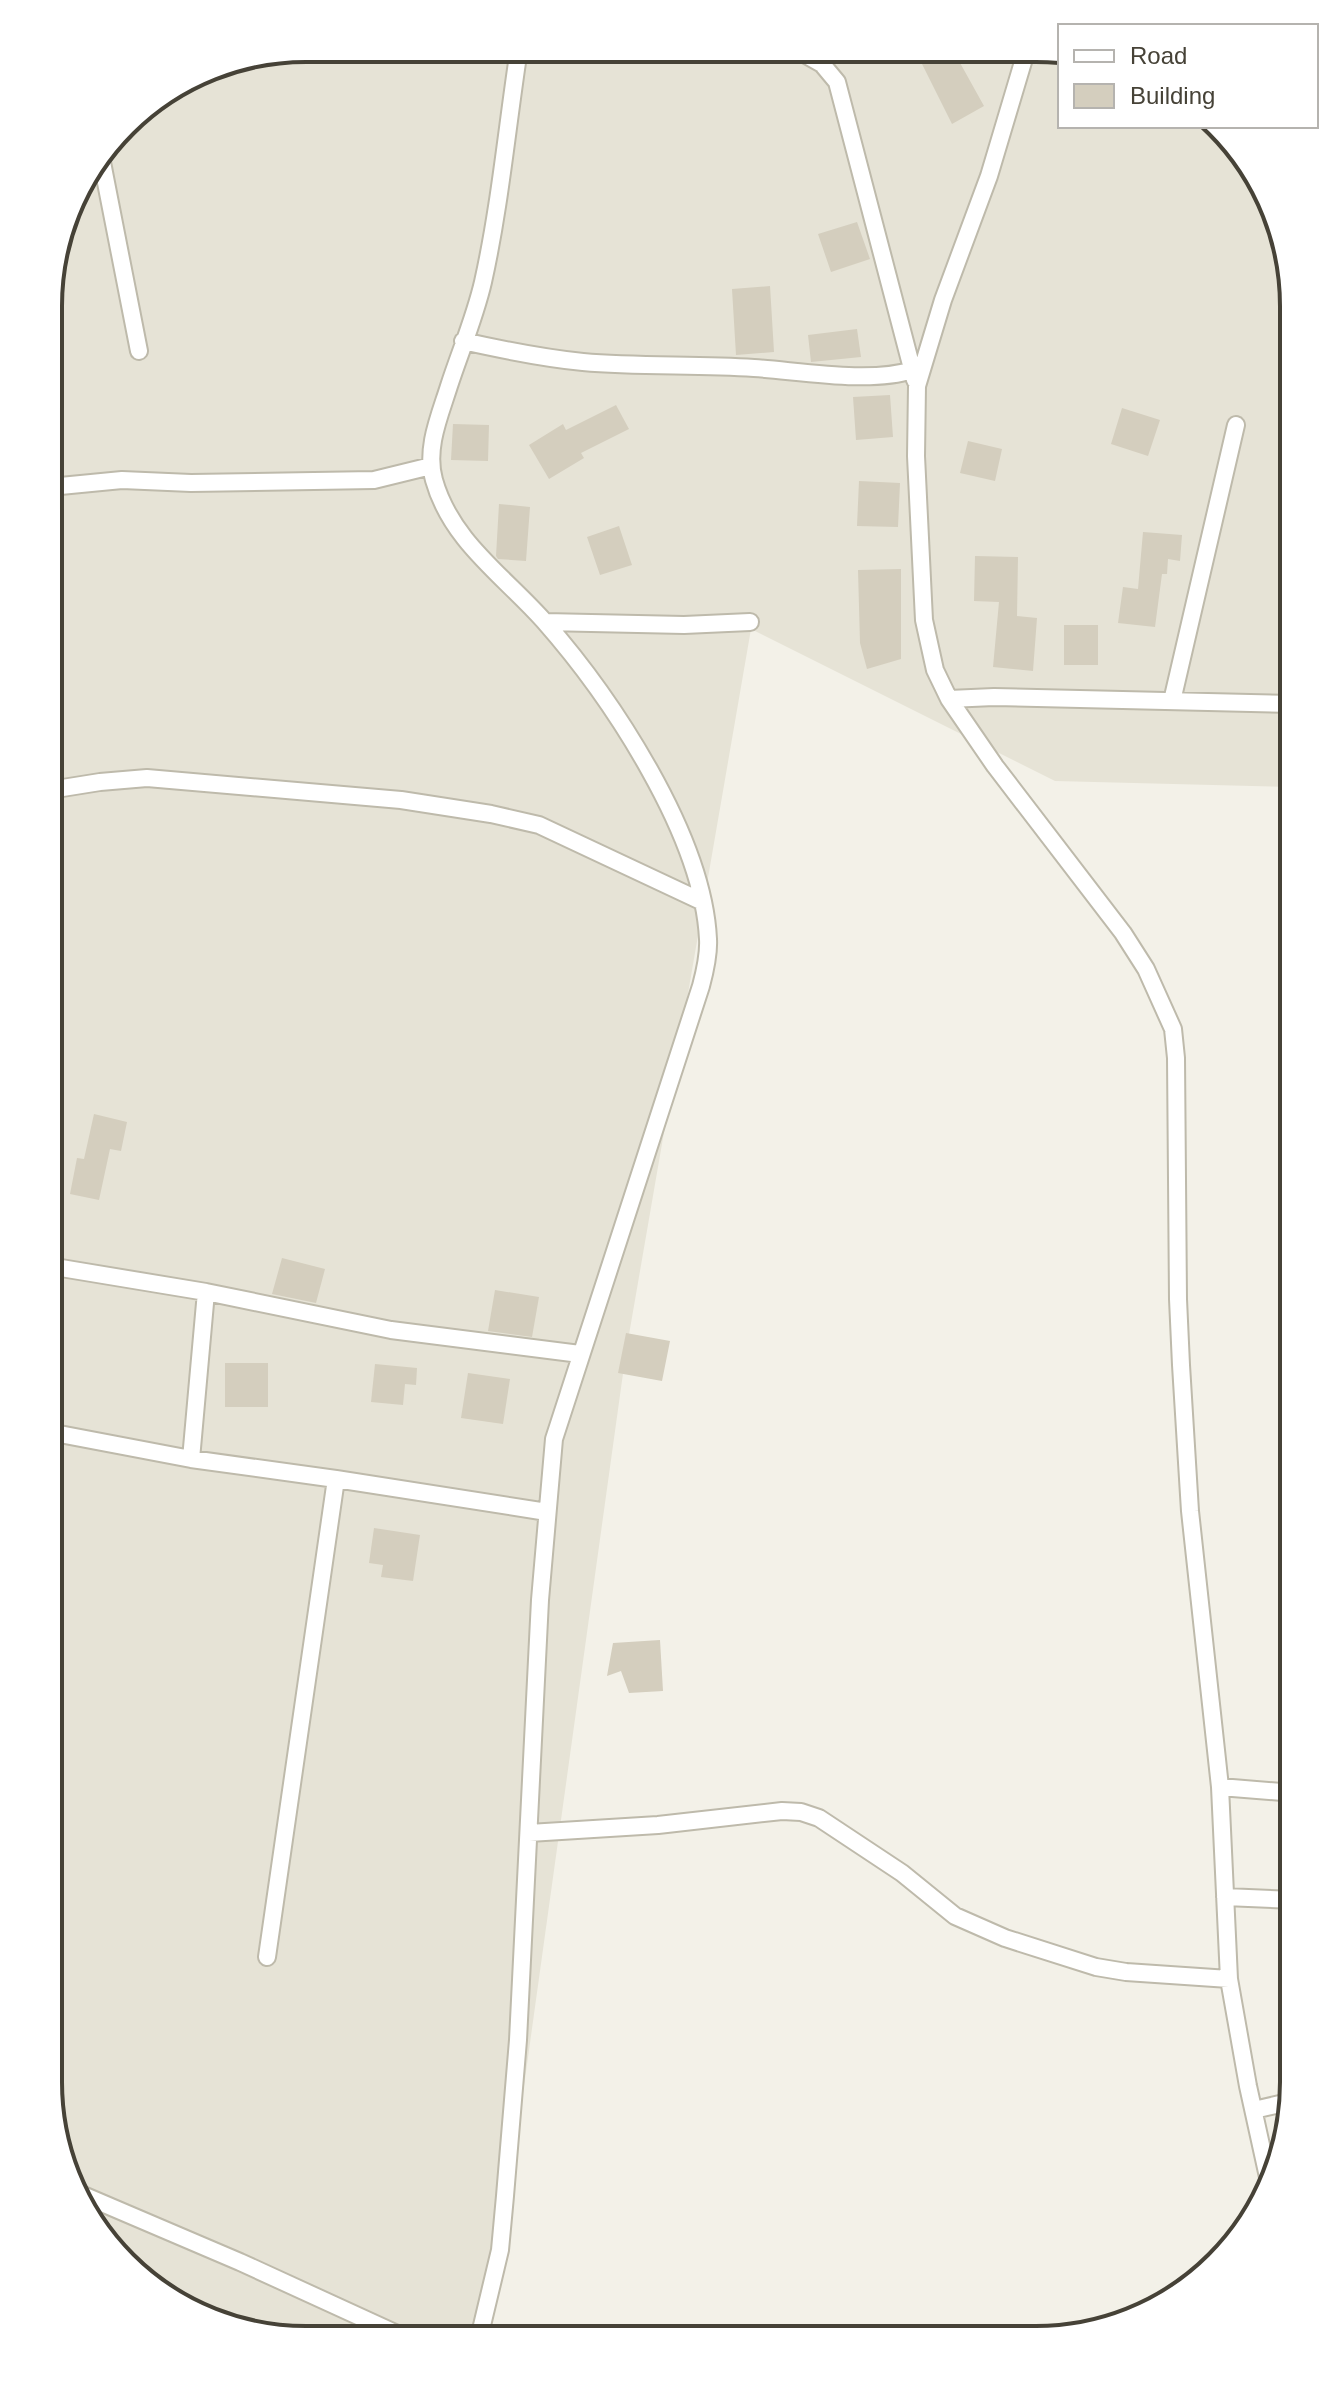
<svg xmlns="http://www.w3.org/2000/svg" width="1342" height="2388" viewBox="0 0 1342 2388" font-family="Helvetica,sans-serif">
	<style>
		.residential { fill: #e6e3d6 }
		.building { fill: #d4cebe }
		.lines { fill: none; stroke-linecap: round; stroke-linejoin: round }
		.minor-casing { stroke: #bebaab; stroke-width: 20 }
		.minor { stroke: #fff; stroke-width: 16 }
		.rim { fill: none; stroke: #464237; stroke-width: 4 }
	</style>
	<rect width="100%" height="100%" fill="#f3f1e8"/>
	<path class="residential" d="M306 48 1060 53V126H1216L1280 222 1294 306V787L1055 781 751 629 626 1352 489 2338H272L148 2286 101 2239 62 2166 48 2082 50 272 75 191 135 112 207 67Z"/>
	<path class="building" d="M916 52H954L984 106 952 124Z
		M857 222 870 259 831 272 818 234Z
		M770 286 774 352 736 355 732 289Z
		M857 329 861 357 811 362 808 335Z
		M890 395 893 437 856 440 853 397Z
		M616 405 629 429 581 453 584 458 549 479 529 445 563 424 566 430Z
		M1122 408 1160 420 1148 456 1111 444Z
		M453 424 489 425 488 461 451 460Z
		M968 441 1002 449 995 481 960 473Z
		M859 481 900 483 898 527 857 526Z
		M499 504 530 507 526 561 498 559 496 556Z
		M619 526 632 565 600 575 587 537Z
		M1143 532 1182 535 1180 561 1168 559 1167 574H1162L1155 627 1118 623 1123 587 1138 589Z
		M975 556 1018 557 1017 616 1037 618 1033 671 993 667 999 602 974 601Z
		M901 569V659L867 669 860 643 858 570Z
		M1064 625H1098V665H1064Z
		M94 1114 127 1122 121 1151 110 1149 99 1200 70 1194 77 1158 84 1159Z
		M282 1258 325 1269 316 1303 272 1294Z
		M495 1290 539 1297 532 1337 488 1331Z
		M626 1333 670 1341 662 1381 618 1373Z
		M225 1363H268V1407H225Z
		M375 1364 417 1368 416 1385 405 1384 403 1405 371 1402Z
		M468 1373 510 1379 503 1424 461 1418Z
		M374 1528 420 1535 413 1581 381 1577 383 1565 369 1563Z
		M660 1640 663 1691 629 1693 621 1671 607 1676 613 1643Z"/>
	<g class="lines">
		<g class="minor-casing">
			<path id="minor" d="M799 51 822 64 837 82 915 380
				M1026 52 989 176 943 300 917 386 916 456 924 620 935 670 949 699 995 766 1123 933 1146 969 1173 1029 1176 1058 1178 1299 1181 1365 1190 1511 1220 1787 1229 1979 1248 2086 1270 2186
				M101 157 139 351
				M463 341C503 350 542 358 583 362 640 367 697 364 754 368 799 371 871 384 912 370
				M50 487 122 480 191 483 374 480 431 466
				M50 567 52 533 50 492
				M545 622 684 625 750 622
				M949 699 994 697 1294 704
				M1172 701 1236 425
				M50 790 100 782 147 778 401 800 491 814 539 825 703 902
				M49 1266 206 1292 391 1330 580 1354
				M49 1432 191 1459 336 1479 267 1957
				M191 1459 206 1292
				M336 1479 547 1512
				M1220 1787 1294 1793
				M529 1833 658 1825 782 1811 801 1812 819 1818 902 1873 955 1916 1005 1938 1096 1967 1126 1972 1229 1979
				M1225 1897 1293 1900
				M1254 2110 1293 2101
				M76 2192 240 2262 406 2338
				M479 2338 500 2250 505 2196 518 2040 540 1600 554 1439 701 986C705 971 709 955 708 939 703 835 611 697 544 621 504 576 451 541 434 480 425 448 440 415 449 386 460 352 475 317 483 282 500 206 507 127 519 49"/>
		</g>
		<use href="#minor" class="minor"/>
	</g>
	<path d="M0 0H1342V2388H0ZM306 62H1036A244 244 0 0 1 1280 306V2082A244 244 0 0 1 1036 2326H306A244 244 0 0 1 62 2082V306A244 244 0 0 1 306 62Z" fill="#fff" fill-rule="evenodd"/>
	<path class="rim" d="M306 62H1036A244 244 0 0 1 1280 306V2082A244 244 0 0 1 1036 2326H306A244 244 0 0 1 62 2082V306A244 244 0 0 1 306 62Z"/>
	<rect x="1058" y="24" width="260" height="104" fill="#ffffff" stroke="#b5b3af" stroke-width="2"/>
	<rect x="1074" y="50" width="40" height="12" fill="#ffffff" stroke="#b5b3af" stroke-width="2"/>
	<text x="1130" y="64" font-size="24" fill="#464237">Road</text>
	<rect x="1074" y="84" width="40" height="24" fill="#d4cebe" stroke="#b5b3af" stroke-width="2"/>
	<text x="1130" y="104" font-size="24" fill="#464237">Building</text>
</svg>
